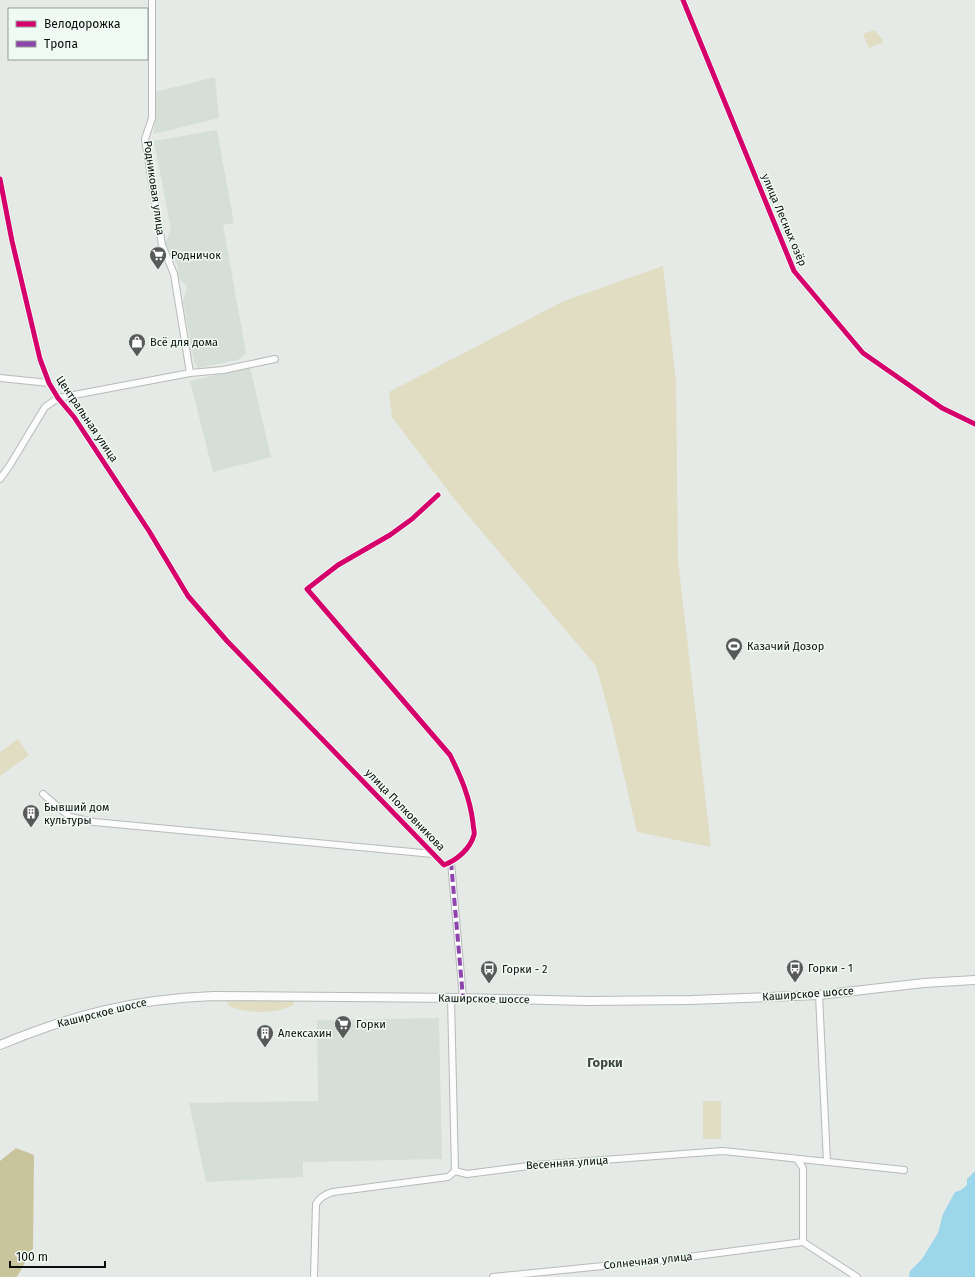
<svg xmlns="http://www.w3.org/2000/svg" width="975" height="1277" viewBox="0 0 975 1277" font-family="'Fira Sans',sans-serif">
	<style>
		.built { fill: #d5dfd8 }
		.green { fill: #e1ddc3 }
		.forest { fill: #cac49d }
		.water { fill: #9cd6ea }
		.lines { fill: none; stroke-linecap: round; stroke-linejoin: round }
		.minor-casing { stroke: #b7bab8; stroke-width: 8 }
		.major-casing { stroke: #b7bab8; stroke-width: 10 }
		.minor { stroke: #fbfcfb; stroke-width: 6 }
		.major { stroke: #fbfcfb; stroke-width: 8 }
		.quiet { stroke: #8e44ad; stroke-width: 4; stroke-dasharray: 8 4; stroke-linecap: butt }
		.cycleway-casing { stroke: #f0faf4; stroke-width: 8 }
		.cycleway { stroke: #d6006c; stroke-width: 5 }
		.labels { text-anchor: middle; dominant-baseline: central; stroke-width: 3; stroke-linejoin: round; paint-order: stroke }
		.street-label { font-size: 11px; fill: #0a0d0b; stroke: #f0faf4 }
		.poi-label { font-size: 11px; fill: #0a0d0b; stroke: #f0faf4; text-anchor: start }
		.quarter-label { font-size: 13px; font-weight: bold; fill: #404743; stroke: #f0faf4 }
	</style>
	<rect width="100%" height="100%" fill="#e5eae7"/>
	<path class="built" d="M215 77 219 118 154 134 155 92Z
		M217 130 234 223 223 225 246 353 238 360 198 368 194 362 183 301 187 287 179 278 177 264 165 243 171 229 154 141Z
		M250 367 271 457 213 472 190 381Z
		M439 1018 442 1159 303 1162V1177L206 1182 189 1103 318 1101 317 1020Z"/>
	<path class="green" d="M874 30 883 40 882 43 869 48 863 34Z
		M663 266 676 381 678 560 711 847 637 832 611 720 596 666 455 500 392 417 389 392 564 301Z
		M18 739 29 755 0 776V752Z
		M227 1001H294V1005C276 1014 247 1014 229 1006Z
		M703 1101H721V1139H703Z"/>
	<path class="forest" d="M16 1148 34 1155 33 1248 17 1277H0V1161Z"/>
	<path class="water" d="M975 1171V1277H909L910 1271 922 1259 938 1233 943 1214 955 1192 961 1190 967 1185V1179Z"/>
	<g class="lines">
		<g class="minor-casing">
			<path id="minor" d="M152 0V118L145 139 162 245 174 274 190 373
				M683 0 794 271 863 353 942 408 975 424
				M0 179 12 241 40 359 49 383 58 398 74 417 149 531 188 596 227 641 444 865C457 860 470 849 474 835 475 832 473 827 473 823 470 798 461 777 450 755L307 589 338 565 390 535 412 519 438 495
				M0 378 49 383
				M0 479 10 465 45 407 58 398 190 373 223 370 275 359
				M43 794 70 817 94 822 433 854
				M451 862 463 998
				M819 995 827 1162
				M451 998 455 1171
				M797 1159 803 1168V1242L857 1277
				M455 1171 467 1174 536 1165 723 1151 904 1170
				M314 1277 316 1204C320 1197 325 1194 333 1192L448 1177 455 1171
				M493 1277 673 1259 803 1242"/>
		</g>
		<g class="major-casing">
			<path id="major" d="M0 1045C72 1015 134 999 213 996L463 998 587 1001 691 1000 819 995 924 983 975 980"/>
		</g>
		<use href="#minor" class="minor"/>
		<use href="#major" class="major"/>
		<path class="quiet" d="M451 862 463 998"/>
		<g class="cycleway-casing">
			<path id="cycleway" d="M683 0 794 271 863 353 942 408 975 424
				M0 179 12 241 40 359 49 383 58 398 74 417 149 531 188 596 227 641 444 865C457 860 470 849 474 835 475 832 473 827 473 823 470 798 461 777 450 755L307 589 338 565 390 535 412 519 438 495"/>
		</g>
		<use href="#cycleway" class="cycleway"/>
	</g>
	<defs>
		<g id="supermarket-pin" transform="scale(0.9)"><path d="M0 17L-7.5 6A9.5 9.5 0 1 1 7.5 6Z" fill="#575a58" stroke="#f0faf4"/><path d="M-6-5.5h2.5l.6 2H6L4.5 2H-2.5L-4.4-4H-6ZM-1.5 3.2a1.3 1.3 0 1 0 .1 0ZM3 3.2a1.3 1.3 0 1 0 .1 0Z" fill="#fff"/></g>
		<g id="shop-pin" transform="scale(0.9)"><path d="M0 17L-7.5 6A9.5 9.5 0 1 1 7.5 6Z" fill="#575a58" stroke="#f0faf4"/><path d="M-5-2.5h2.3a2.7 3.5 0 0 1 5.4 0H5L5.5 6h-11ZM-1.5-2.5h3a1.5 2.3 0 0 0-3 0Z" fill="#fff"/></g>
		<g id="stadium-pin" transform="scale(0.9)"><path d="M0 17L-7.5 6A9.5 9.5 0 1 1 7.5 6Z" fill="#575a58" stroke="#f0faf4"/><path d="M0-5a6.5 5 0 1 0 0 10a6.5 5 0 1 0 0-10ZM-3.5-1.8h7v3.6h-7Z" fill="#fff"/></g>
		<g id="building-pin" transform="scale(0.9)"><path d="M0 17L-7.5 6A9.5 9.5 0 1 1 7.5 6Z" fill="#575a58" stroke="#f0faf4"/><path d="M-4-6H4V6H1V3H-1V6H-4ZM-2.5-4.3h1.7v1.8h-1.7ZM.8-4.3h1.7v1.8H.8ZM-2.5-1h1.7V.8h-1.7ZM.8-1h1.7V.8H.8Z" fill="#fff"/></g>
		<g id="bus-pin" transform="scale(0.9)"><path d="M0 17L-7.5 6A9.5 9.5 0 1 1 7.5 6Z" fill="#575a58" stroke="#f0faf4"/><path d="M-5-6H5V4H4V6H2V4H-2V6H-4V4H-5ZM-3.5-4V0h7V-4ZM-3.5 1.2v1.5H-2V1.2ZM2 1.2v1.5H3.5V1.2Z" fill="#fff"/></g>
	</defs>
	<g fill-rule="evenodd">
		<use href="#supermarket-pin" x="158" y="255"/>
		<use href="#shop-pin" x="137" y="342"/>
		<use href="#stadium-pin" x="734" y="646"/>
		<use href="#building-pin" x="31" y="813"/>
		<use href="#bus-pin" x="795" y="968"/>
		<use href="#bus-pin" x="489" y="969"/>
		<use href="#supermarket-pin" x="343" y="1024"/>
		<use href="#building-pin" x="265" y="1033"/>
	</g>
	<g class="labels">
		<g class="street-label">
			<text transform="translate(154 188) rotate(82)">Родниковая улица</text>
			<text transform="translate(784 220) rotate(67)">улица Лесных озёр</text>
			<text transform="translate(87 419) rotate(56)">Центральная улица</text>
			<text transform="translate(405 810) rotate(46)">улица Полковникова</text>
			<text transform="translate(808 994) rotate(-4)">Каширское шоссе</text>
			<text transform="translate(484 999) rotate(1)">Каширское шоссе</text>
			<text transform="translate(102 1013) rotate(-14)">Каширское шоссе</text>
			<text transform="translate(567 1163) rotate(-4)">Весенняя улица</text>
			<text transform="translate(648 1261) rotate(-6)">Солнечная улица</text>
		</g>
		<g class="poi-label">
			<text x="171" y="255">Родничок</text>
			<text x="150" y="342">Всё для дома</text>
			<text x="747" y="646">Казачий Дозор</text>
			<text x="44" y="807">Бывший дом<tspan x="44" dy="13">культуры</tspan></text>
			<text x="808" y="968">Горки - 1</text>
			<text x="502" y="969">Горки - 2</text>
			<text x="356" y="1024">Горки</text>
			<text x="278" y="1033">Алексахин</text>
		</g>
		<g class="quarter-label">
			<text x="605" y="1062">Горки</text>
		</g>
	</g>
	<rect x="8" y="8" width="140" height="52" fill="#f0faf4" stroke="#949b97"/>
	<rect x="16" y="21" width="20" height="6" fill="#d6006c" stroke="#949b97"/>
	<text x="44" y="28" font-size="12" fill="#0a0d0b">Велодорожка</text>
	<rect x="16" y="41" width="20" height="6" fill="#8e44ad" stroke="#949b97"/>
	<text x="44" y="48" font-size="12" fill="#0a0d0b">Тропа</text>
	<path d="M10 1261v6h95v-6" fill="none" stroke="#0a0d0b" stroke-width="2"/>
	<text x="16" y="1261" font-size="12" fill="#0a0d0b" stroke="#f0faf4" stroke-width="3" paint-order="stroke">100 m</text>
</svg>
